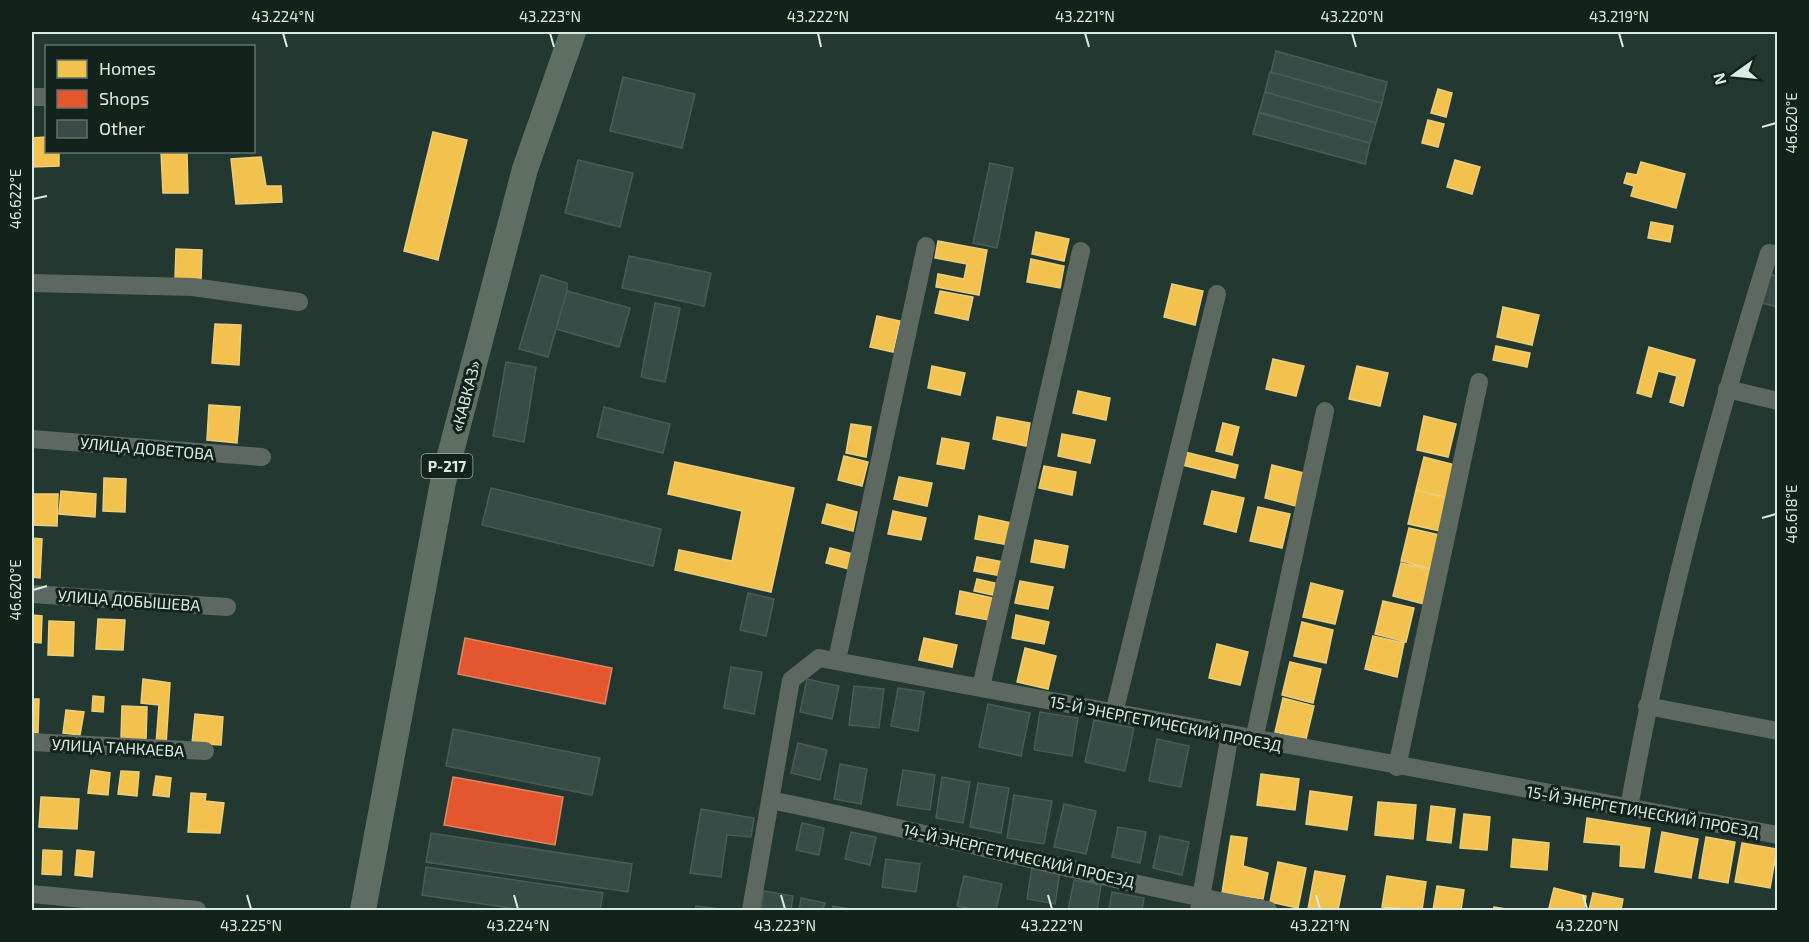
<svg xmlns="http://www.w3.org/2000/svg" width="1809" height="942" viewBox="0 0 1809 942" font-family="'Exo 2',sans-serif">
	<style>
		.homes { fill: #f2c14e; stroke: #eace7b; stroke-width: 1.5 }
		.shops { fill: #e4572e; stroke: #e08464; stroke-width: 1.5 }
		.building { fill: #394b47; stroke: #485b56; stroke-width: 1.5 }
		.lines { fill: none; stroke-linecap: round; stroke-linejoin: round }
		.minor { stroke: #5d6860; stroke-width: 18 }
		.highway { stroke: #5e6e62; stroke-width: 26 }
		.ticks { fill: none; stroke: #d8ece3; stroke-width: 2 }
		.labels { text-anchor: middle; dominant-baseline: central; stroke-width: 6; stroke-linejoin: round; paint-order: stroke }
		.shield { fill: #13231c; stroke: #9db0a7; stroke-width: 1.5 }
		.shield-label { font-size: 15px; font-weight: bold; fill: #d8ece3 }
		.street-label { font-size: 16px; fill: #d8ece3; stroke: #13231c }
		.neatline { fill: none; stroke: #d8ece3; stroke-width: 2 }
		.ticks-label { font-size: 15px; text-anchor: middle; fill: #d8ece3 }
	</style>
	<rect width="100%" height="100%" fill="#223830"/>
	<path class="homes" d="M1438 89 1452 93 1446 117 1431 113Z
		M1428 120 1444 124 1438 147 1422 143Z
		M433 132 467 140 438 260 404 251Z
		M46 137V152H59V166L32 167V138Z
		M161 152H187L188 193H163Z
		M261 157 266 186H281L282 202 236 204 231 159Z
		M1455 160 1480 167 1472 194 1447 187Z
		M1641 162 1685 174 1676 208 1631 196 1634 186 1624 183 1627 173 1637 175Z
		M1651 222 1673 226 1670 242 1648 238Z
		M1036 232 1069 239 1064 261 1032 254Z
		M938 241 987 250 979 295 936 287 938 274 964 279 967 264 935 258Z
		M176 249 202 250 201 281 175 280Z
		M1031 259 1064 266 1060 288 1027 282Z
		M1172 284 1203 291 1195 325 1164 317Z
		M940 291 973 297 968 320 935 313Z
		M1503 307 1539 315 1532 345 1497 337Z
		M877 316 900 321 893 352 870 347Z
		M215 324 241 325 239 365 212 363Z
		M1496 346 1530 353 1527 367 1493 360Z
		M1649 347 1695 360 1683 406 1670 402 1677 376 1658 371 1651 397 1637 393Z
		M1273 359 1304 366 1296 396 1266 389Z
		M932 366 965 373 960 395 928 388Z
		M1357 366 1388 373 1380 406 1349 399Z
		M1078 391 1110 398 1106 420 1073 413Z
		M209 405 240 407 237 443 207 440Z
		M1424 416 1456 424 1448 457 1417 450Z
		M997 417 1030 423 1026 446 993 439Z
		M1223 423 1239 427 1232 455 1216 451Z
		M851 424 871 427 866 457 846 453Z
		M1062 434 1095 440 1090 463 1058 456Z
		M942 438 969 443 964 469 937 464Z
		M1185 452 1238 465 1235 478 1182 465Z
		M844 456 868 462 862 486 838 480Z
		M1424 457 1455 465 1447 498 1416 490Z
		M675 462 794 488 771 592 675 570 679 550 732 561 742 511 668 494Z
		M1272 465 1304 473 1296 506 1265 498Z
		M1044 466 1076 472 1072 495 1039 488Z
		M899 477 932 483 927 506 894 499Z
		M104 478 126 479 125 512 103 511Z
		M1416 490 1448 498 1440 531 1408 524Z
		M61 491 96 494 95 517 59 514Z
		M1212 491 1244 498 1236 532 1204 524Z
		M32 494H58L57 526 32 525Z
		M827 504 857 512 853 531 822 523Z
		M1258 507 1290 514 1282 548 1250 541Z
		M893 511 926 518 921 540 888 534Z
		M979 516 1012 523 1008 545 975 539Z
		M1409 528 1440 535 1432 569 1401 561Z
		M32 538 42 539 40 578 32 577Z
		M1035 540 1068 546 1064 568 1031 562Z
		M830 548 853 554 849 569 826 563Z
		M977 557 1004 562 1001 576 974 571Z
		M1401 563 1432 570 1424 604 1393 596Z
		M977 579 995 583 993 595 974 591Z
		M1020 581 1053 587 1048 609 1015 603Z
		M1311 583 1343 591 1335 624 1303 617Z
		M960 591 993 598 988 620 956 614Z
		M1383 601 1414 608 1406 642 1375 634Z
		M32 615 42 616 41 643 32 642Z
		M1016 615 1049 622 1044 644 1012 638Z
		M98 619 125 620 123 650 96 649Z
		M49 621 74 622 73 656 48 655Z
		M1302 622 1333 630 1326 663 1294 656Z
		M1373 636 1404 643 1397 677 1365 669Z
		M924 638 957 645 952 667 919 660Z
		M1217 644 1248 652 1240 685 1209 678Z
		M1025 648 1056 656 1048 689 1017 682Z
		M1290 662 1321 669 1313 703 1282 695Z
		M143 679 170 683 166 745 156 744 159 705 141 703Z
		M93 696 104 697 103 712 92 711Z
		M1283 698 1314 706 1306 739 1275 732Z
		M32 699H39L38 733 32 732Z
		M122 706 147 707 146 739 121 738Z
		M66 710 84 712 80 735 63 733Z
		M195 714 223 717 221 745 192 743Z
		M91 770 110 773 108 795 88 793Z
		M121 771 139 772 137 796 118 794Z
		M1261 774 1299 779 1295 810 1257 805Z
		M156 776 171 778 169 797 153 795Z
		M1310 791 1352 797 1347 830 1306 824Z
		M191 793 206 794 205 801 224 803 220 833 188 832Z
		M41 797 79 799 77 829 39 827Z
		M1378 802 1416 805 1413 839 1375 835Z
		M1431 806 1455 809 1451 843 1427 840Z
		M1464 814 1490 817 1487 850 1460 848Z
		M1587 818 1650 828 1644 868 1620 866 1621 845 1584 842Z
		M1662 832 1698 839 1691 878 1655 872Z
		M1231 836 1247 838 1243 866 1268 873 1263 899 1222 893Z
		M1706 837 1735 842 1728 883 1699 878Z
		M1513 839 1549 843 1547 870 1511 867Z
		M1742 843 1777 849 1770 888 1735 882Z
		M43 850 62 851 61 875 42 874Z
		M77 850 94 852 92 877 75 875Z
		M1278 862 1306 868 1298 908 1270 902Z
		M1315 871 1345 876 1338 910 1308 909Z
		M1387 876 1426 882 1422 910 1382 907Z
		M1437 886 1464 890 1461 910H1433Z
		M1554 888 1586 896 1584 910 1549 908Z
		M1593 893 1623 899 1621 910H1589Z
		M1494 907 1512 910H1493Z"/>
	<path class="shops" d="M465 638 612 668 605 704 458 674Z
		M453 777 563 797 555 845 444 825Z"/>
	<path class="building" d="M1276 51 1387 82 1382 103 1271 72Z
		M1270 72 1382 103 1376 123 1265 92Z
		M623 77 695 94 682 148 610 131Z
		M1265 92 1376 123 1370 143 1259 113Z
		M1259 112 1370 143 1365 164 1253 134Z
		M578 160 633 173 620 227 565 213Z
		M990 163 1013 168 997 248 973 243Z
		M629 256 711 273 704 306 622 288Z
		M1770 274 1778 277V307L1762 303Z
		M541 275 567 283V291L548 357 519 349Z
		M567 291 630 308 619 347 556 329Z
		M655 303 680 308 665 382 641 377Z
		M506 362 536 367 524 442 493 436Z
		M604 407 670 424 663 453 597 437Z
		M491 488 661 529 653 566 482 525Z
		M748 593 774 599 766 636 740 630Z
		M731 667 762 672 754 714 724 708Z
		M807 679 839 686 832 719 800 712Z
		M854 686 884 689 879 728 849 725Z
		M898 688 924 692 918 731 891 726Z
		M988 704 1030 713 1021 756 979 747Z
		M1040 712 1078 718 1072 756 1034 750Z
		M1094 720 1134 728 1125 771 1085 762Z
		M453 729 600 758 592 795 446 766Z
		M1157 739 1189 746 1181 787 1149 781Z
		M798 743 827 750 820 780 791 773Z
		M840 764 867 769 861 804 834 799Z
		M903 770 935 775 930 810 897 805Z
		M942 777 970 782 963 823 936 818Z
		M978 783 1009 788 1001 833 970 827Z
		M1014 795 1052 801 1044 844 1007 838Z
		M1064 804 1096 811 1086 854 1054 847Z
		M701 809 754 818 751 837 727 835 721 877 690 873Z
		M802 823 824 828 819 855 796 850Z
		M1118 827 1146 832 1140 863 1112 857Z
		M851 832 876 837 870 865 845 859Z
		M431 833 632 864 628 892 426 862Z
		M1160 836 1189 842 1182 875 1153 868Z
		M886 859 920 864 916 892 882 887Z
		M426 867 603 893 600 910H524L422 895Z
		M1032 867 1060 872 1055 904 1027 899Z
		M964 876 1002 884 996 910H977L957 906Z
		M1074 880 1101 885 1097 910H1068Z
		M764 891 793 896 791 910H761Z
		M1112 892 1144 898 1142 910H1109Z
		M801 898 825 903 823 910H799Z
		M696 906 728 910H695Z
		M833 906 856 910H832Z"/>
	<g class="lines">
		<path class="minor" d="M32 97H46
			M32 283 193 287 299 302
			M1727 389 1778 401
			M32 439 262 457
			M32 594 227 607
			M837 660 926 246
			M981 687 1081 251
			M1647 706 1778 731
			M1114 713 1217 294
			M1254 740 1325 411
			M32 742 205 751
			M1397 767 1479 382
			M770 800C937 833 1101 881 1268 910
			M1629 808C1662 621 1712 435 1769 253L1778 255
			M32 894 197 910
			M1199 909 1230 734
			M751 910 791 680 819 658 1778 835"/>
		<path class="highway" d="M363 910 443 482 525 169 573 32"/>
	</g>
	<path class="ticks" d="M283 33 287 47M550 33 554 47M818 33 821 47M1085 33 1089 47M1352 33 1356 47M1619 33 1623 47M1762 127 1776 123M33 199 47 196M1762 518 1776 514M33 590 47 586M247 895 251 909M514 895 518 909M781 895 785 909M1048 895 1052 909M1316 895 1320 909M1583 895 1587 909"/>
	<g class="labels">
		<rect class="shield" x="421.5" y="454" width="51" height="24" rx="4.5"/>
		<g class="shield-label">
			<text x="447" y="466">Р-217</text>
		</g>
		<g class="street-label">
			<text transform="translate(465 396) rotate(-75)">«КАВКАЗ»</text>
			<text transform="translate(147 448) rotate(5)">УЛИЦА ДОВЕТОВА</text>
			<text transform="translate(129 600) rotate(4)">УЛИЦА ДОБЫШЕВА</text>
			<text transform="translate(1166 723) rotate(11)">15-Й ЭНЕРГЕТИЧЕСКИЙ ПРОЕЗД</text>
			<text transform="translate(118 747) rotate(3)">УЛИЦА ТАНКАЕВА</text>
			<text transform="translate(1643 811) rotate(10)">15-Й ЭНЕРГЕТИЧЕСКИЙ ПРОЕЗД</text>
			<text transform="translate(1019 855) rotate(13)">14-Й ЭНЕРГЕТИЧЕСКИЙ ПРОЕЗД</text>
		</g>
	</g>
	<rect width="1809" height="942" fill="none" stroke="#13231c" stroke-width="66"/>
	<rect x="45" y="45" width="210" height="108" fill="#13231c" stroke="#62736c" stroke-width="1.5"/>
	<rect x="57" y="60" width="30" height="18" fill="#f2c14e" stroke="#62736c" stroke-width="1.5"/>
	<text x="99" y="75" font-size="18" fill="#d8ece3">Homes</text>
	<rect x="57" y="90" width="30" height="18" fill="#e4572e" stroke="#62736c" stroke-width="1.5"/>
	<text x="99" y="105" font-size="18" fill="#d8ece3">Shops</text>
	<rect x="57" y="120" width="30" height="18" fill="#394b47" stroke="#62736c" stroke-width="1.5"/>
	<text x="99" y="135" font-size="18" fill="#d8ece3">Other</text>
	<g transform="translate(1734 75) rotate(255)" stroke="#13231c" stroke-width="4.5" paint-order="stroke">
	<path d="M0-4.5L10 22L0 15L-10 22Z" fill="#d8ece3"/>
	<text y="-9" font-size="16" font-weight="bold" text-anchor="middle" fill="#d8ece3">N</text>
	</g>
	<rect x="33" y="33" width="1743" height="876" class="neatline"/>
	<g class="ticks-label">
		<text x="283" y="22">43.224°N</text>
		<text x="550" y="22">43.223°N</text>
		<text x="818" y="22">43.222°N</text>
		<text x="1085" y="22">43.221°N</text>
		<text x="1352" y="22">43.220°N</text>
		<text x="1619" y="22">43.219°N</text>
		<text transform="translate(1792 123) rotate(-90)" y="5">46.620°E</text>
		<text transform="translate(16 199) rotate(-90)" y="5">46.622°E</text>
		<text transform="translate(1792 514) rotate(-90)" y="5">46.618°E</text>
		<text transform="translate(16 590) rotate(-90)" y="5">46.620°E</text>
		<text x="251" y="931">43.225°N</text>
		<text x="518" y="931">43.224°N</text>
		<text x="785" y="931">43.223°N</text>
		<text x="1052" y="931">43.222°N</text>
		<text x="1320" y="931">43.221°N</text>
		<text x="1587" y="931">43.220°N</text>
	</g>
</svg>
